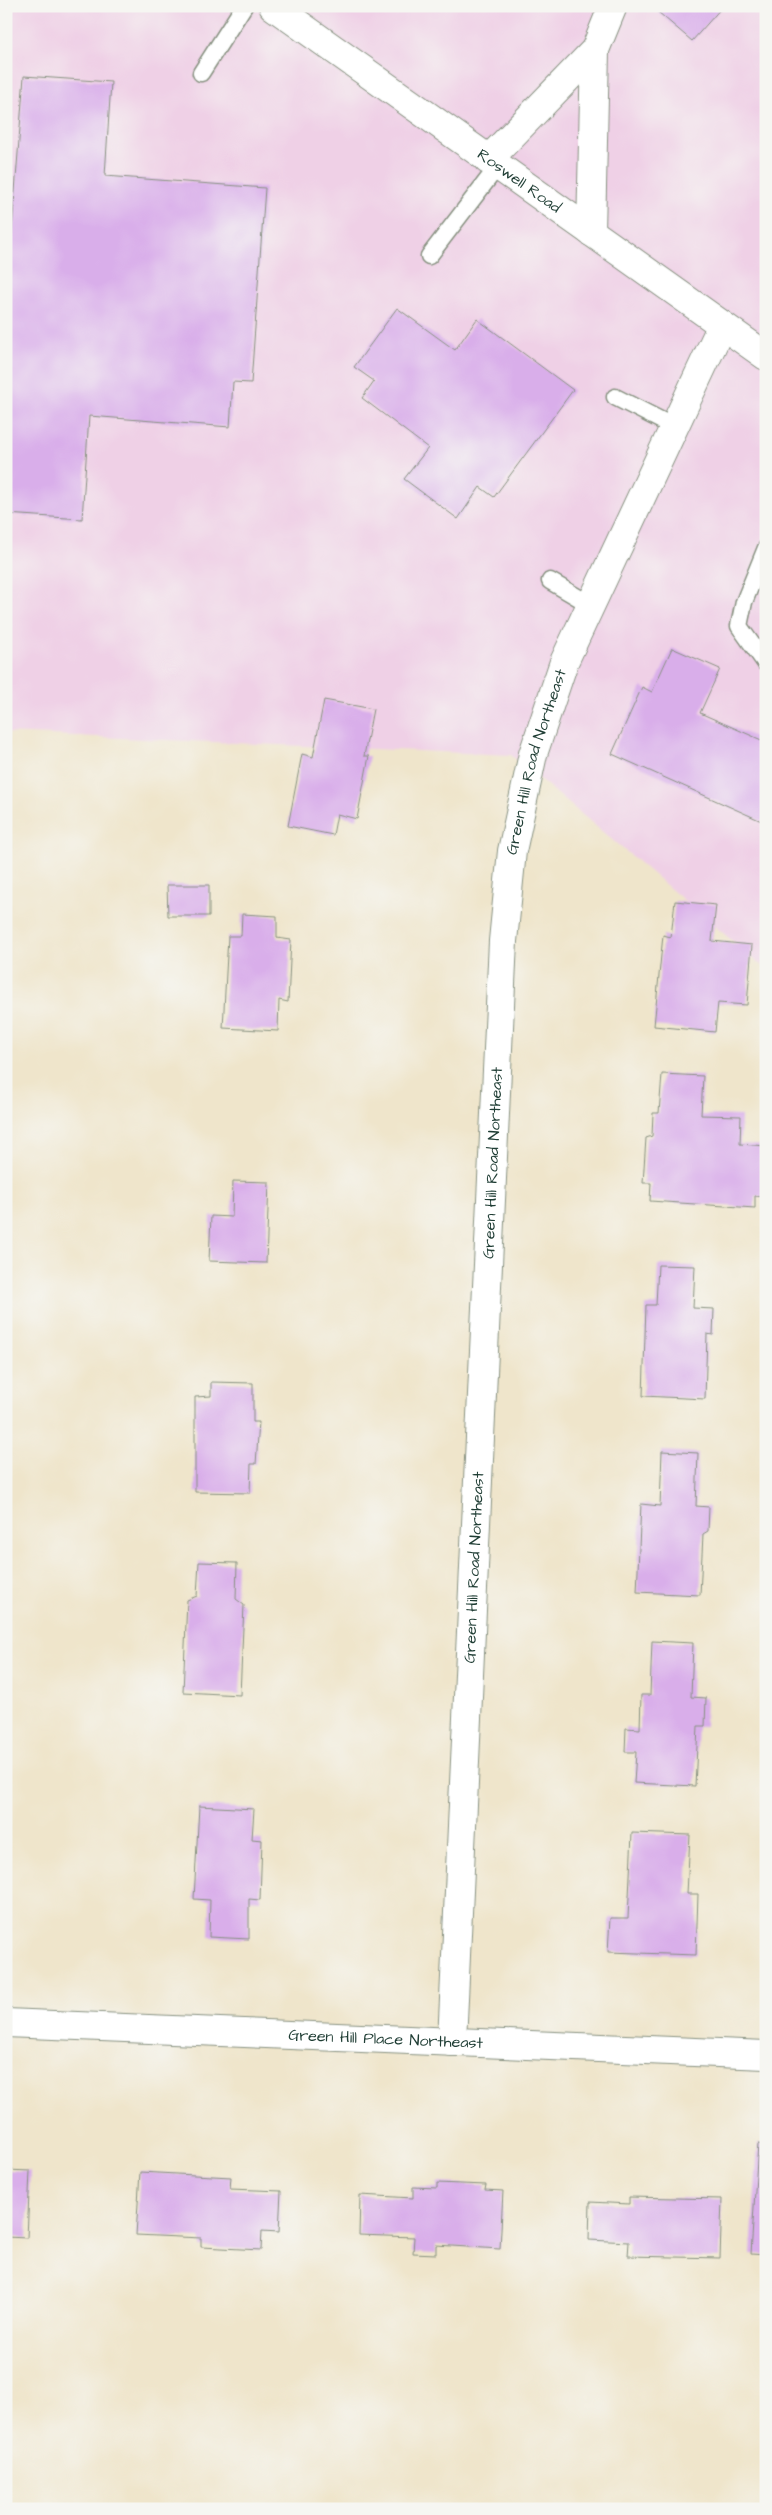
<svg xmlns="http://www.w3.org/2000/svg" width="772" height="2515" viewBox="0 0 772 2515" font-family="'Architects Daughter',sans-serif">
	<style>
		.built { fill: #efd0e6 }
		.building { fill: #d9aeea }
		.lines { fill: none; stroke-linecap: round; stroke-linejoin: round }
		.service-casing { stroke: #879180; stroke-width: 19 }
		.minor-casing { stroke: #879180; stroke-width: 30 }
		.primary-casing { stroke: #879180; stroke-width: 30 }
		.service { stroke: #fff; stroke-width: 16 }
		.minor { stroke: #fff; stroke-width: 28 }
		.primary { stroke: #fff; stroke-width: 28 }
		.labels { text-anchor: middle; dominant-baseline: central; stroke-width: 5; stroke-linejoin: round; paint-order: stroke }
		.street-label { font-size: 16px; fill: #1f3d34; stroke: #f6f6f2 }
	</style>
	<rect width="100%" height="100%" fill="#f6f6f2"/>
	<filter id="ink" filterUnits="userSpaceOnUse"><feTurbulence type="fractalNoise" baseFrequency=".02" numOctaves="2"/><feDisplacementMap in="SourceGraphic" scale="10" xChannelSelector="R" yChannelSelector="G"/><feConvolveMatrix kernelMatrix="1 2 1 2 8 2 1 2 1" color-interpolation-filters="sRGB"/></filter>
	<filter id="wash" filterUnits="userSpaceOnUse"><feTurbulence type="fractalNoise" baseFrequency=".0096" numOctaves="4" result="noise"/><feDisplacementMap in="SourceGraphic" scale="20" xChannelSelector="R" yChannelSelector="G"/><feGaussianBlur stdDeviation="1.12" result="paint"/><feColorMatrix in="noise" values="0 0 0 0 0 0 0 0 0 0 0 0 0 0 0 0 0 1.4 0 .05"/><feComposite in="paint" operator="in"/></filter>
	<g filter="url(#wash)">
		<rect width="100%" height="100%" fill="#efe5cb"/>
		<path class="built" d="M6 6H766V969L511 755 6 733Z"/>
		<g id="blocks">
			<path class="building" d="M651 6H723L692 41Z
				M24 76 111 82 105 176 265 188 251 383 233 382 230 427 89 416 82 519 6 514V307Z
				M397 308 455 350 477 319 573 390 494 497 480 487 458 519 404 479 428 448 362 398 374 381 354 367Z
				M672 648 720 669 700 713 766 742V823L612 754 642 687 652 692Z
				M324 700 373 709 364 756H369L357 819 337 814 333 835 288 826 302 754 313 757Z
				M167 885H209V916H168Z
				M675 901 716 905 712 941 752 945 747 1005 718 1003 715 1032 654 1026 663 935 671 937Z
				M242 914 277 916V938L291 940 288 1002 279 1000 278 1031 223 1028 228 936H241Z
				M662 1074 703 1076 701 1115 741 1116 740 1144 766 1146V1197L755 1196V1208L650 1201 651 1183H643L646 1138 652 1136 653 1113H659Z
				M233 1181 269 1182 266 1263 209 1261 211 1216 232 1217Z
				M658 1265 695 1266 693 1308 714 1309 713 1335 707 1334 705 1399 643 1396 646 1305H656Z
				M211 1382 253 1383V1422H259L256 1464H251L250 1493 195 1492V1397L211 1396Z
				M662 1451 698 1453 696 1506 709 1507 708 1531 703 1534 700 1595 637 1592 641 1504 660 1506Z
				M199 1562 237 1563 236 1599 244 1605 240 1695 183 1692 187 1600 197 1596Z
				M652 1641 693 1643 691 1697 706 1698 705 1726H698L695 1786 634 1783 636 1752H625L626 1728 640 1729 641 1695H650Z
				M199 1806 254 1809 252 1839 262 1840 260 1900 249 1899V1939L209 1937 210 1900 194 1899Z
				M632 1833 690 1835 687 1894H698L696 1955 608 1952 610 1918H628Z
				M758 2144 766 2145V2255L751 2254Z
				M6 2170 30 2171 27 2238 6 2237Z
				M140 2172 231 2177 230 2189 281 2191 279 2232 262 2231 261 2250 201 2247V2238L136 2235Z
				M437 2183 486 2185 485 2190 503 2191 500 2249 436 2245V2254L413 2253 414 2237 359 2235 360 2195 413 2198V2187L437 2188Z
				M629 2197 722 2199 720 2258 628 2256 629 2242 589 2240 590 2202 629 2204Z"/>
		</g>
	</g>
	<g filter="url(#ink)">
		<use href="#blocks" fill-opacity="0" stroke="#879180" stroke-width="1"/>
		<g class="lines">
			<g class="service-casing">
				<path id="service" d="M201 73 244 6
					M429 256 498 166
					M615 397 674 427
					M766 548 744 602 739 626 766 664
					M550 581 591 605"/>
			</g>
			<g class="minor-casing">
				<g id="minor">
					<path d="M488 160 595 50"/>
					<path d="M591 232 595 50 613 6"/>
					<path id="s1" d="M6 2023 766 2055"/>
					<path id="s2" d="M452 2042 503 941 512 851 533 754 564 662 722 325"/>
				</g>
			</g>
			<g class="primary-casing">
				<g id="primary">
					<path id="s3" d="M273 6 766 356"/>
				</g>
			</g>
			<use href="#service" class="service"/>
			<use href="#minor" class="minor"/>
			<use href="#primary" class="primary"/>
		</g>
	</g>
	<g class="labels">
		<g class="street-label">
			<text stroke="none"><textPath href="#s3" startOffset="302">Roswell Road</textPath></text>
			<text stroke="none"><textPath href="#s2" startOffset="1285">Green Hill Road Northeast</textPath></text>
			<text stroke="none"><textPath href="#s2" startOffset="880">Green Hill Road Northeast</textPath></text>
			<text stroke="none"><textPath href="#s2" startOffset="475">Green Hill Road Northeast</textPath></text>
			<text stroke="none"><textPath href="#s1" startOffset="380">Green Hill Place Northeast</textPath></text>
		</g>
	</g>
	<rect width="772" height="2515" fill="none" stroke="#f6f6f2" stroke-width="25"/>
</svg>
